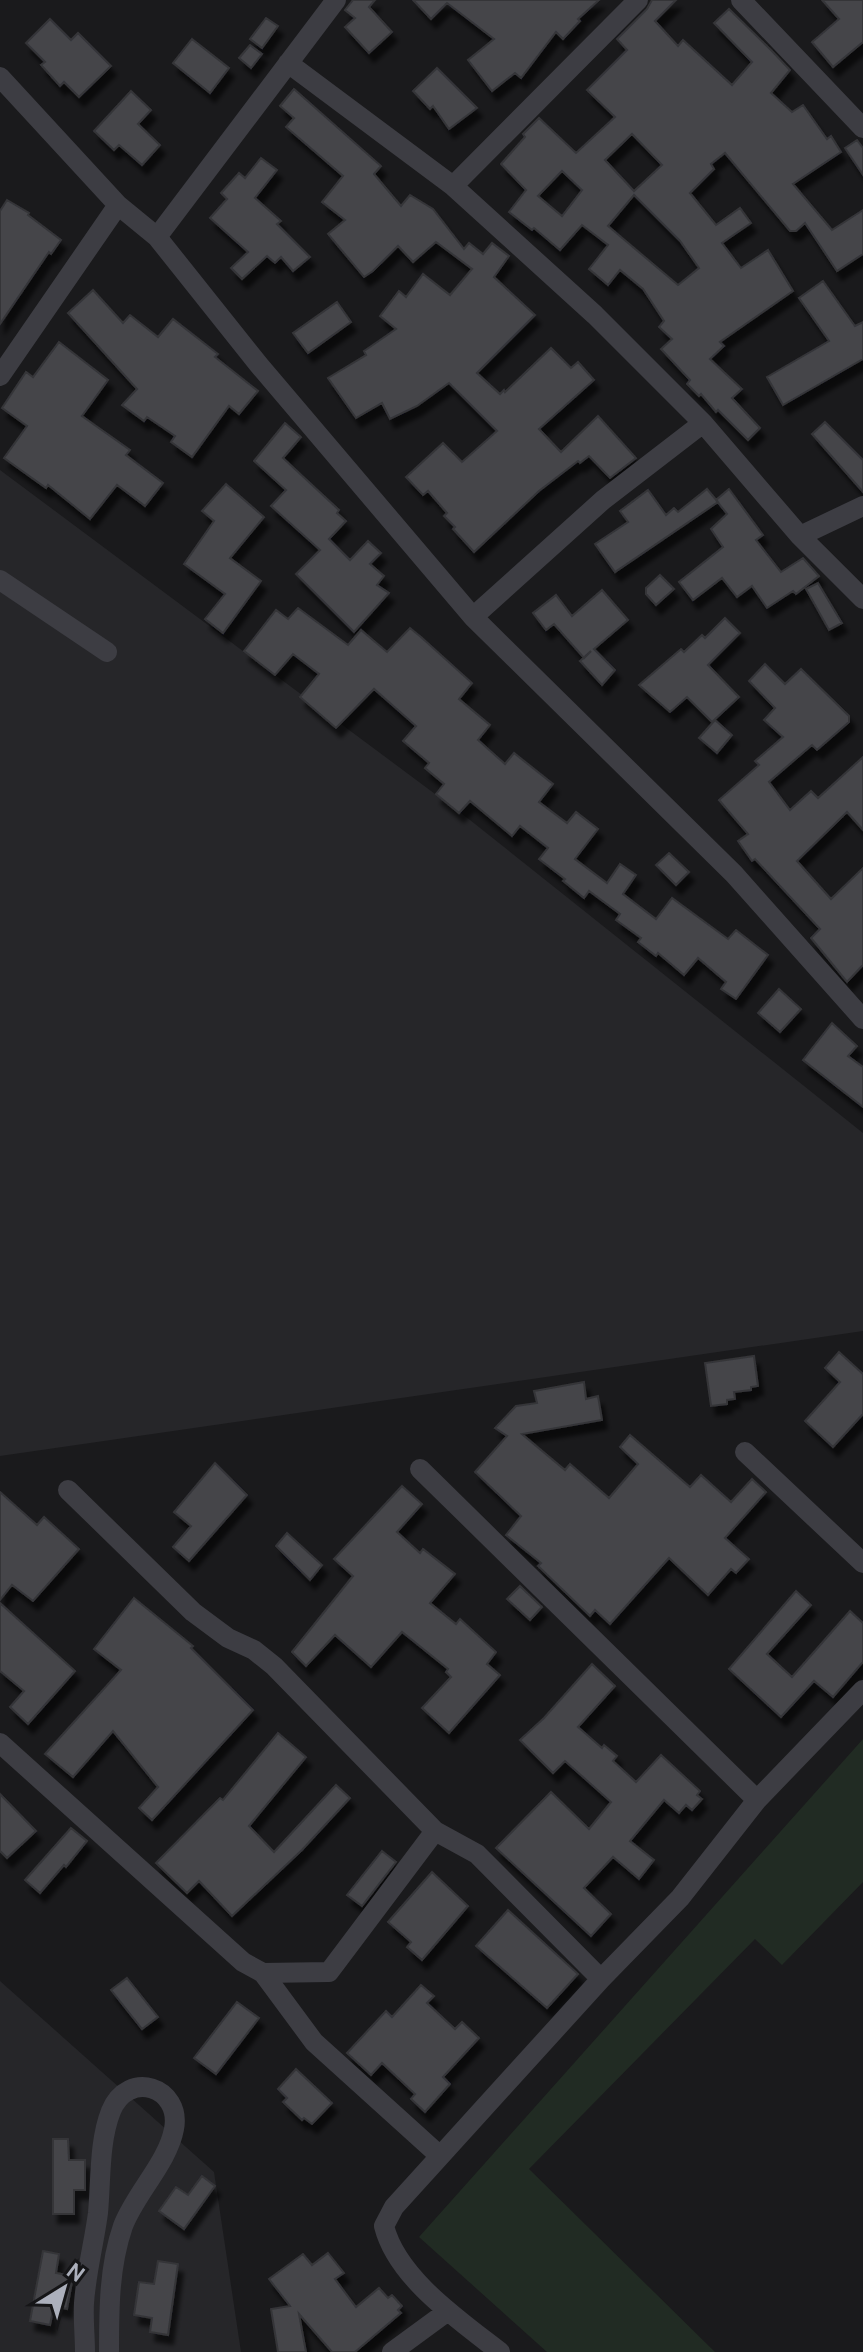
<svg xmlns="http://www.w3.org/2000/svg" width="863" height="2352" viewBox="0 0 863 2352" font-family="Cabin,sans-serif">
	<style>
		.built { fill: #262629 }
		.green { fill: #212b23 }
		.building { fill: #444549; stroke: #343438; stroke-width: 2; fill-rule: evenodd; filter: url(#shadow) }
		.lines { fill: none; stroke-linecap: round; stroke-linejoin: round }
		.minor { stroke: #3d3d43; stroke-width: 20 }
	</style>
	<defs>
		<filter id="shadow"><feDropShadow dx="5" dy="9" stdDeviation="2" flood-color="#0009"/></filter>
	</defs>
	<rect width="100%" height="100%" fill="#1a1a1c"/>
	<path class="built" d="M0 470 470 820 863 1133V1331L0 1456Z
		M0 1981 214 2172 241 2352H0Z"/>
	<path class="green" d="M863 1739V1882L782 1965 755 1939 529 2169 715 2352H547L419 2237Z"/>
	<path class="building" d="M353 0H375L369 7 392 32 369 53 345 27 355 18 345 10Z
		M413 0H599L578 19 580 21 563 39 556 32 521 78 515 73 492 91 468 60 494 39 447 3 431 19Z
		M652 0H676L655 21 678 46 683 40 732 85 752 62 714 23 729 9 771 50 790 70 771 93 792 112 803 105 827 139 831 136 841 152 793 184 832 230 863 210V254L837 271 805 223 796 231H790L725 153 711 164 714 169 690 193 716 225 740 208 751 223 722 243 741 268 768 250 793 291 720 342 724 346 710 359 742 389 732 398 760 428 748 440 718 410 716 412 701 394 699 396 687 384 690 380 661 349 672 339 659 327 664 321 643 289 620 270 608 285 589 269 608 245 582 225 560 250 534 228 532 230 509 212 526 190 501 164 525 137 523 134 539 118 576 153 615 117 587 90 627 50 617 39 647 9ZM632 134 662 165 634 191 605 160ZM562 171 582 190 562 216 538 196ZM634 195 680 241 699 268 678 285 608 226Z
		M822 0H863V42L833 67 812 42 839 19Z
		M266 18 278 26 262 48 250 39Z
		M50 19 71 40 78 33 111 66 79 97 64 82 60 86 41 65 45 62 26 43Z
		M192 39 229 68 210 93 173 63Z
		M250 45 262 54 251 68 239 58Z
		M437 68 477 108 449 129 433 106 430 109 413 91Z
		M294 89 381 166 374 174 401 206 410 195 433 209 464 249 469 243 483 254 492 243 509 256 494 277 535 315 477 373 500 394 504 390 505 392 551 348 571 368 578 362 594 380 539 429 561 452 598 416 636 458 610 478 589 456 580 463 578 461 539 491 474 552 453 529 455 527 444 516 447 513 428 491 423 495 406 477 443 443 462 462 497 431 449 383 417 406 390 419 382 403 356 418 328 378 366 355 364 351 396 329 380 316 399 291 406 297 423 274 450 295 472 269 436 242 413 262 398 246 373 271 364 277 328 234 345 220 322 202 343 176 286 127 294 118 280 106Z
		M131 91 151 110 138 124 160 145 142 165 119 145 114 150 94 131Z
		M857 140 863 148V175L845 148Z
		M261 158 277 170 255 198 281 221 277 224 310 257 293 271 281 257 275 263 267 256 242 279 231 268 248 252 210 218 227 199 221 193 239 173 245 178Z
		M7 200 29 213 28 215 61 240 51 254 49 252 0 324V211Z
		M823 281 855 326 863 322V359L783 405 767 377 829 341 799 298Z
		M93 290 123 323 130 315 158 337 173 319 218 354 215 357 258 391 239 414 229 406 192 457 171 442 175 436 147 417 144 421 122 405 137 389 68 313Z
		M337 302 351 322 308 353 293 333Z
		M59 342 108 380 82 416 130 450 126 455 163 483 145 506 117 485 90 519 48 485 46 488 4 458 27 426 2 408 26 372 33 377Z
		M825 422 863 460V492L812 434Z
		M285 423 301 437 283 458 339 510 337 513 346 521 329 539 350 560 368 541 381 553 370 564 384 576 377 585 389 593 354 632 296 574 320 550 271 506 286 490 254 461Z
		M226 484 264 517 230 558 261 581 223 633 205 619 225 594 184 564 214 521 202 511Z
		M707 489 718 502 615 572 595 544 628 522 620 511 648 490 666 515 674 508 678 512Z
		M729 489 763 535 756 540 781 572 803 558 819 576 796 594 793 591 767 608 752 586 737 597 722 578 693 600 679 582 723 547 711 529 727 514 716 500Z
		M660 575 674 589 656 605 646 594V588Z
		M818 583 842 623 829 630 806 589Z
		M602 590 628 620 594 649 615 670 602 685 580 661 591 651 584 658 554 624 546 630 533 613 556 595 572 616Z
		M298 608 348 645 361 630 387 652 410 628 421 637 472 683 459 699 490 725 478 740 505 764 514 753 553 784 539 802 567 823 576 812 598 829 575 859 607 883 620 864 636 875 623 894 656 919 672 898 728 939 736 930 768 955 736 999 721 989 726 982 698 958 684 975 658 953 656 956 638 942 641 938 616 920 620 914 589 891 584 898 563 881 565 879 539 859 548 848 520 826 512 836 470 801 459 813 436 794 444 784 425 768 429 763 403 741 416 726 374 689 336 728 300 697 319 674 293 654 275 675 244 651 276 610 288 619Z
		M725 618 740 633 708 665 739 697 712 722 687 697 670 712 639 685 681 649 684 652 702 635 705 638Z
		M765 664 785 684 801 669 849 716V722L817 750 812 745 769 782 790 810 811 791 818 798 863 757V830L847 812 797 861 831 899 863 868V965L847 982 811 938 820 929 755 859 752 861 738 841 748 834 719 800 759 765 755 761 783 737 764 720 775 708 749 681Z
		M715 720 732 735 717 753 699 738Z
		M669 853 689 872 676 885 656 865Z
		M779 989 801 1009 780 1032 758 1013Z
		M832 1023 857 1046 848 1056 863 1067V1107L803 1060Z
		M839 1352 863 1374V1414L833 1447 805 1421 840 1382 825 1368Z
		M754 1356 758 1386 751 1387V1390L734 1392 735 1399 727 1400V1404L711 1406 705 1363Z
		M584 1382 586 1399 598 1396 602 1420 522 1434 565 1470 570 1464 609 1498 638 1464 620 1447 630 1435 690 1487 701 1475 731 1502 752 1479 766 1492 725 1538 749 1559 736 1573 731 1569 708 1595 669 1558 610 1624 595 1610 590 1616 538 1566 541 1563 506 1535 521 1516 475 1472 507 1436 495 1428 516 1406 537 1403 534 1391Z
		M215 1463 247 1495 189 1561 173 1547 191 1526 174 1512Z
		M402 1486 422 1504 397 1532 420 1553 423 1549 455 1574 430 1603 456 1624 460 1619 496 1652 487 1664 500 1675 449 1733 422 1708 451 1677 446 1672 448 1669 402 1632 371 1667 335 1635 306 1666 292 1652 353 1576 334 1559Z
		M0 1492 37 1525 44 1517 79 1549 33 1601 12 1585 0 1600Z
		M287 1533 322 1565 310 1580 276 1546Z
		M520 1586 542 1607 530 1620 507 1599Z
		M796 1591 811 1605 767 1654 792 1677 850 1611 863 1623V1662L833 1697 814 1681 781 1717 729 1669Z
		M134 1598 193 1646 191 1648 253 1710 152 1820 139 1808 158 1787 113 1731 73 1777 45 1754 121 1670 94 1649Z
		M0 1603 75 1671 28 1724 10 1707 24 1691 0 1671Z
		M592 1664 615 1686 578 1727 602 1748 604 1745 617 1756 613 1761 636 1782 661 1755 700 1791 697 1795 702 1799 692 1810 686 1805 679 1813 664 1800 630 1841 654 1860 639 1879 613 1857 584 1888 611 1914 591 1936 496 1848 551 1792 589 1829 611 1802 565 1761 553 1773 520 1740 544 1718Z
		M278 1733 306 1757 249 1826 274 1852 336 1785 350 1798 302 1850 232 1916 199 1881 187 1893 156 1863 220 1798 223 1800Z
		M0 1794 36 1831 7 1858 0 1851Z
		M71 1828 87 1841 66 1867 64 1865 40 1893 25 1880Z
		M382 1851 396 1862 362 1906 347 1895Z
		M432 1872 468 1906 422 1960 407 1947 411 1942 388 1922Z
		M508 1910 578 1974 547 2008 476 1946Z
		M127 1978 158 2017 142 2029 111 1990Z
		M421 1985 434 1996 427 2003 455 2029 462 2022 479 2038 443 2077 450 2084 425 2112 411 2099 415 2094 382 2063 371 2075 347 2053 386 2011 392 2017Z
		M237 2002 259 2018 216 2074 194 2058Z
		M296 2069 332 2103 312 2124 304 2118 302 2120 283 2102 287 2098 278 2089Z
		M53 2139H68L69 2160H85V2190H74V2214H53Z
		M202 2176 215 2186 184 2229 159 2211 176 2187 188 2195Z
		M43 2251 59 2254 56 2273 73 2276 67 2309 54 2306 50 2325 30 2321Z
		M328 2253 344 2273 335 2279 356 2307 379 2288 388 2298 392 2295 402 2306 398 2310 401 2313 355 2352H332L299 2314 306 2352H278L271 2309 290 2306 269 2279 303 2254 312 2265Z
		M158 2261 178 2264 168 2335 150 2332 152 2318 134 2315 139 2282 154 2284Z"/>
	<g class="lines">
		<path class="minor" d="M741 0 863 128
			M288 63 453 186 595 315 703 423 800 536 863 599
			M0 77 118 205 157 237 259 365 473 617 734 874 863 1019
			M453 186 638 0
			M157 237 336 0
			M0 376 118 205
			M800 536 863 506
			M0 580 107 652
			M473 617 603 500 703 423
			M745 1452 863 1563
			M420 1469 757 1800
			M68 1490 193 1612 228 1638 254 1650 274 1666 435 1831 477 1854 601 1979
			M0 1743 243 1962 263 1973 329 1972 435 1831
			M263 1973 314 2042 440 2156
			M85 2352C85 2336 83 2319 84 2303 86 2273 94 2243 98 2213 101 2180 99 2141 111 2111 128 2069 182 2087 174 2129 168 2162 135 2194 123 2226 109 2266 109 2310 109 2352
			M392 2352 448 2311
			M500 2352C459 2320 397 2278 384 2226L394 2207 601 1979 680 1898 757 1800 863 1690"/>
	</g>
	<g transform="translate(64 2288) rotate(37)" stroke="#151517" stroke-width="6" paint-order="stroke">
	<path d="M0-6L14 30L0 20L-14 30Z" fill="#acb0bc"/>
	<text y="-12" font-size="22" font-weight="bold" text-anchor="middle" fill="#acb0bc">N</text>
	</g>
</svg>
